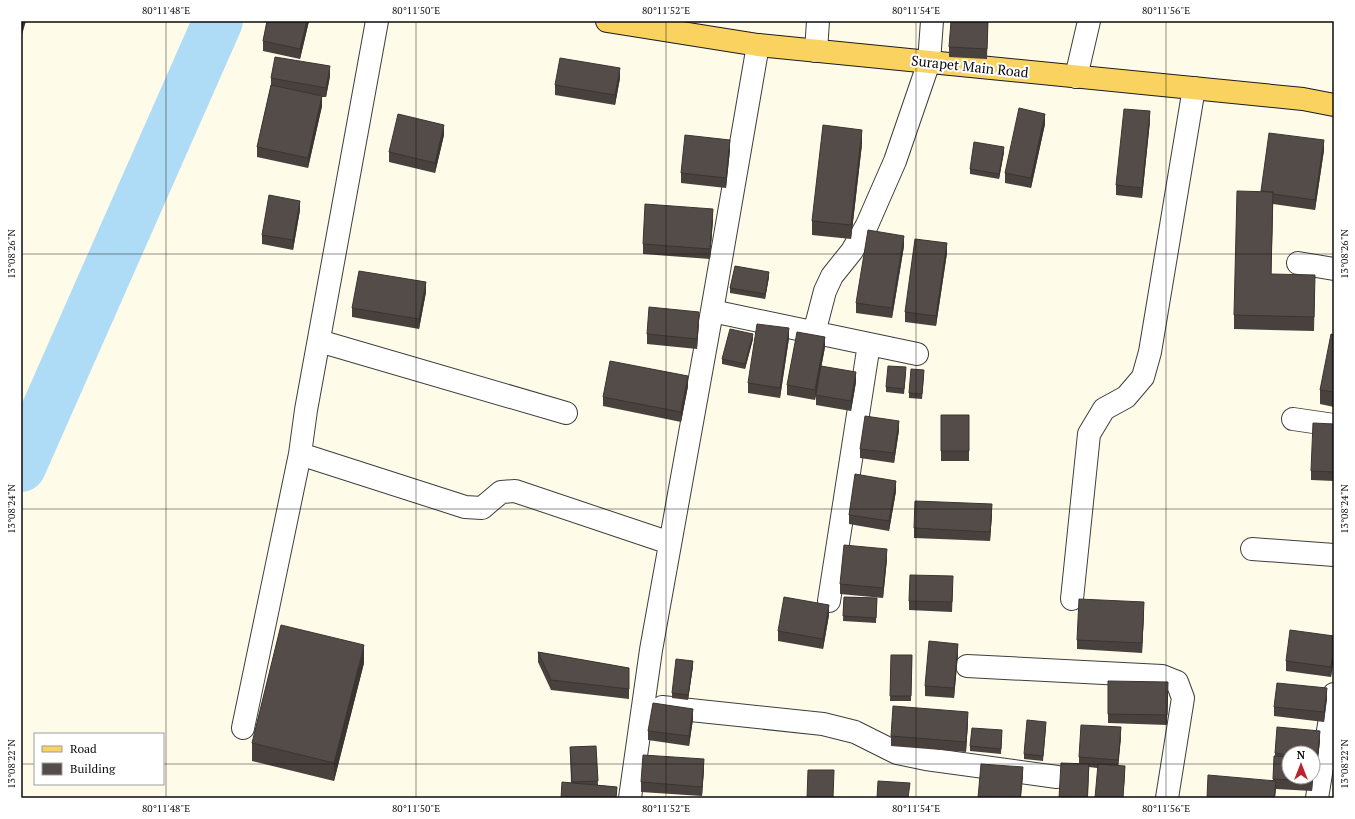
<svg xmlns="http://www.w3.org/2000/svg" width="1355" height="819" viewBox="0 0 1355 819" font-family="'PT Serif',serif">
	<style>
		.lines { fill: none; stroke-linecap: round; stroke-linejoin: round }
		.river { stroke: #aedcf6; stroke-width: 50 }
		.minor-casing { stroke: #3e3e3e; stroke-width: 24 }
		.major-casing { stroke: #1c1c1c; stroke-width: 24 }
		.minor { stroke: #fff; stroke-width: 22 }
		.major { stroke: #f9d25f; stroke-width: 22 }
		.wall { fill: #48413e; fill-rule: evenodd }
		.shaded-wall { fill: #3b3532 }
		.building { fill: #544c48; stroke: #3b3532 }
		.ticks { fill: none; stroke: #0b0b0b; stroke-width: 1; stroke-opacity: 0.45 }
		.labels { text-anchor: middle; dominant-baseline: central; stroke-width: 4; stroke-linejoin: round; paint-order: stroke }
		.street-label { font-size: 14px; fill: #0b0b0b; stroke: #fff }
		.neatline { fill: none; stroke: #0b0b0b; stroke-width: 1.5 }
		.ticks-label { font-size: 10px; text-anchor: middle; fill: #0b0b0b }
	</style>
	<rect width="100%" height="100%" fill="#fffbe9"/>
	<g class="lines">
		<path class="river" d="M21 467 218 21"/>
		<g class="minor-casing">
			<path id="minor" d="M816 51 818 21
				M1076 77 1089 21
				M1298 263 1334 269
				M712 311 917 354
				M814 333 825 291 832 276 852 251 867 225 895 161 929 62 932 21
				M319 341 566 413
				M1293 419 1334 425
				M300 454 465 507 482 508 501 492 515 491 670 543
				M1252 549 1334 555
				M1072 599 1089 434 1104 409 1126 397 1143 377 1150 352 1194 88
				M829 601 869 344
				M967 666 1162 676 1177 682 1183 698 1167 798
				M662 707 823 724 855 732 897 753 926 759 1057 777
				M243 728 300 454 306 410 377 21
				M630 798 651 650 712 311 758 45
				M1317 798 1334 694"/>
		</g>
		<g class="major-casing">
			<path id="major" d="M607 21 758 45 1303 99 1334 105"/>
		</g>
		<use href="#minor" class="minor"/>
		<use href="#major" class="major"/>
	</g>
	<path class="wall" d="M267 21H309L300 59 263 51V41Z
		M988 21 987 59 949 57V47Z
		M330 76 326 97H322V106L308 168 257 157V147L271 85V78Z
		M620 78 615 105 555 95V85Z
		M1150 121 1142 198 1116 195V185Z
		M1045 124 1031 188 1005 183V173Z
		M444 135 435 173 389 162V152Z
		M862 144 851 239 812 235V221Z
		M730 150 726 188 681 183V173Z
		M1324 150 1315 210 1273 204 1271 274 1315 289 1314 331 1234 329V315L1261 191Z
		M1004 152 999 179 970 174V169Z
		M300 210 293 250 262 244V235Z
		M713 219 710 259 643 254V244Z
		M904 246 892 318 856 313V303Z
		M947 253 936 326 905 322V312Z
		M769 277 765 299 730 293V288Z
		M426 292 419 329 352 317V308Z
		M699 322 697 349 647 344V334Z
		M1334 335V407L1320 404V390Z
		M789 338 780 398 748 393V383Z
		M753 339 745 369 722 364V359Z
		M825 347 815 400 787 395V385Z
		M906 372 904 394 886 392V387Z
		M924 375 922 399 909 398V393Z
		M856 382 851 411 816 405V395Z
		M688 386 681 422 603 406V397Z
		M941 415H969V461H941Z
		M1334 424V481L1311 480V471Z
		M899 430 894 463 860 458V449Z
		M896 491 889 531 849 524V515Z
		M992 514 990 541 914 538V528Z
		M887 559 883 598 840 594V584Z
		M953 586 952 612 909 610V601Z
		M844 597 877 598 876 623 843 621Z
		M1144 612 1142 653 1077 649V640Z
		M829 615 823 649 778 641V631Z
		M1334 636V657L1331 677 1286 671V661Z
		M538 652 629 668V699L551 690 538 662Z
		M958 654 954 698 925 696V686Z
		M891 655H912L911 701H890Z
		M364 663 334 781 252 761V743Z
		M693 666 688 700 672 698V693Z
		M1108 681 1168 692 1167 725 1108 723Z
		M1327 698 1324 722 1274 716V707Z
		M693 719 689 746 648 740V731Z
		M968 722 966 752 891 746V736Z
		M1046 727 1043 761 1024 759V754Z
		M1002 735 1001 754 970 751V746Z
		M1121 737 1118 765 1125 776 1097 768 1089 767V774L1079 764V757Z
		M1320 741 1317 767H1314L1312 791 1276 789 1275 798H1207L1273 780 1275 753ZM1289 753H1313V777H1289Z
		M596 746 598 785 617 787 616 798H561L571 783 570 747Z
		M704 769 702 796 641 792V782Z"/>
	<path class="shaded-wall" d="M22 21H26L21 38V24Z
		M307 21H309L300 59V49Z
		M330 66V76L326 97V88Z
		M620 68V78L615 105V95Z
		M322 96V106L308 168V158Z
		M1150 111V121L1142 198V188Z
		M1045 114V124L1031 188V178Z
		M444 125V135L435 173V163Z
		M862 130V144L851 239V225Z
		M730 140V150L726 188V178Z
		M1324 140V150L1315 210V200Z
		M1004 147V152L999 179V174Z
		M1273 192V206L1271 288V274Z
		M300 201V210L293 250V240Z
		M713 209V219L710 259V249Z
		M904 236V246L892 318V308Z
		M947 243V253L936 326V316Z
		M769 272V277L765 299V294Z
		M426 282V292L419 329V319Z
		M699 312V322L697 349V339Z
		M789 328V338L780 398V388Z
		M753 334V339L745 369V364Z
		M825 337V347L815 400V390Z
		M856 372V382L851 411V401Z
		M688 376V386L681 422V412Z
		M899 421V430L894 463V453Z
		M896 481V491L889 531V521Z
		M992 504V514L990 541V532Z
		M887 549V559L883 598V588Z
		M1144 602V612L1142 653V643Z
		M829 605V615L823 649V639Z
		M958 644V654L954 698V688Z
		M364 645V663L334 781V763Z
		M1334 647V657L1331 677V667Z
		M693 661V666L688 700V695Z
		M1327 688V698L1324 722V712Z
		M693 709V719L689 746V736Z
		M968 712V722L966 752V742Z
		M1121 727V737L1118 770V760Z
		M1320 731V741L1317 767V758Z
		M704 759V769L702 796V787Z
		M1314 759V768L1312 791V781Z
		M1089 764V774L1088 798H1087Z
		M1125 766V776L1123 798Z
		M1023 767V777L1021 798H1020Z
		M1276 781 1275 798H1274Z"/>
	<path class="building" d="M267 21H307L300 49 263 41Z
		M951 21H988L987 49 949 47Z
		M275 57 330 66 326 88 271 78Z
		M560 58 620 68 615 95 555 85Z
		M271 85 322 96 308 158 257 147Z
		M1019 108 1045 114 1031 178 1005 173Z
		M1124 109 1150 111 1142 188 1116 185Z
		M398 114 444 125 435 163 389 152Z
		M823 125 862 130 851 225 812 221Z
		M1269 133 1324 140 1315 200 1273 194V192L1261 191Z
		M685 135 730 140 726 178 681 173Z
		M974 142 1004 147 999 174 970 169Z
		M1237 191 1273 192 1271 274 1315 275 1314 317 1234 315Z
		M269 195 300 201 293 240 262 235Z
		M645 204 713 209 710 249 643 244Z
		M868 230 904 236 892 308 856 303Z
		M915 239 947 243 936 316 905 312Z
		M735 266 769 272 765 294 730 288Z
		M359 271 426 282 419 319 352 308Z
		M649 307 699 312 697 339 647 334Z
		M757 324 789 328 780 388 748 383Z
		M730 329 753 334 745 364 722 359Z
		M797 332 825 337 815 390 787 385Z
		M1331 334 1334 335V392L1320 390Z
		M610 361 688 376 681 412 603 397Z
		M821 366 856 372 851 401 816 395Z
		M888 366 906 367 904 389 886 387Z
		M911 369 924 370 922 394 909 393Z
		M941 415H969V451H941Z
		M865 416 899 421 894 453 860 449Z
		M1313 423 1334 424V472L1311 471Z
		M855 474 896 481 889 521 849 515Z
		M915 501 992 504 990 532 914 528Z
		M844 545 887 549 883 588 840 584Z
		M910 575 953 576 952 602 909 601Z
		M784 597 829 605 823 639 778 631Z
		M844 597 877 598 876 618 843 616Z
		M1079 599 1144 602 1142 643 1077 640Z
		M281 625 364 645 334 763 252 743Z
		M1290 630 1334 636V647L1331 667 1286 661Z
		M929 641 958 644 954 688 925 686Z
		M538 652 629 668V689L551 680Z
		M891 655H912L911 696H890Z
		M676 659 693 661 688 695 672 693Z
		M1108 681 1168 682 1167 715 1108 714Z
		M1277 683 1327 688 1324 712 1274 707Z
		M653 703 693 709 689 736 648 731Z
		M893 706 968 712 966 742 891 736Z
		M1027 720 1046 722 1043 756 1024 754Z
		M1081 725 1121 727 1118 760 1079 757Z
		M1277 727 1320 731 1317 758 1313 757V753H1289V755L1275 753Z
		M972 728 1002 730 1001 749 970 746Z
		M596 746 598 781 572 782 570 747Z
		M643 755 704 759 702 787 641 782Z
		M1274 756 1289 757V777H1313L1312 781 1273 779Z
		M1313 758 1314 759 1313 774Z
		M1061 763 1089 764 1087 798H1059Z
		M981 764 1023 767 1020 798H978Z
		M1098 764 1125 766 1123 798H1095Z
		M808 770H834L833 798H807Z
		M1208 775 1276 781 1274 798H1207Z
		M878 781 910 783 908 798H877Z
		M562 782 617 787 616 798H561Z"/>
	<path class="ticks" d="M166 21V798M416 21V798M666 21V798M916 21V798M1166 21V798M21 254H1334M21 509H1334M21 764H35M163 764H1289M1313 764H1334"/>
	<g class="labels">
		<g class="street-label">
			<text transform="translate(970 66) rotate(6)">Surapet Main Road</text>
		</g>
	</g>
	<rect width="1355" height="819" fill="none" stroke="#ffffff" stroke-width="44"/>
	<rect x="34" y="733" width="130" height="52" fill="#ffffff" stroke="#9d9d9d"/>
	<rect x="42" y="746" width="20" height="6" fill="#f9d25f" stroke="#9d9d9d"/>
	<text x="70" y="753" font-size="12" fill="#0b0b0b">Road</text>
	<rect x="42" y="763" width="20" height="12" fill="#544c48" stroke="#9d9d9d"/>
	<text x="70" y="773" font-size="12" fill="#0b0b0b">Building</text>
	<g transform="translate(1301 765)"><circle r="19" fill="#ffffff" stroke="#9d9d9d"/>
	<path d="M0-3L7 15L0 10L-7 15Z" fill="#bb242c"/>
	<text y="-6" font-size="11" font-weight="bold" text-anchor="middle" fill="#0b0b0b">N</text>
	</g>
	<rect x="22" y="22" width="1311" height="775" class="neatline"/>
	<g class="ticks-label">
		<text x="166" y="14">80°11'48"E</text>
		<text x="416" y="14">80°11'50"E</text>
		<text x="666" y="14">80°11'52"E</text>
		<text x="916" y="14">80°11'54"E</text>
		<text x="1166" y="14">80°11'56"E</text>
		<text transform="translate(11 254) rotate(-90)" y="4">13°08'26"N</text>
		<text transform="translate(1344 254) rotate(-90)" y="4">13°08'26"N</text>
		<text transform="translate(11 509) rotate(-90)" y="4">13°08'24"N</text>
		<text transform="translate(1344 509) rotate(-90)" y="4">13°08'24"N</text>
		<text transform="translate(11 764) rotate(-90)" y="4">13°08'22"N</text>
		<text transform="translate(1344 764) rotate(-90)" y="4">13°08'22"N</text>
		<text x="166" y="812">80°11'48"E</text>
		<text x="416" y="812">80°11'50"E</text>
		<text x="666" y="812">80°11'52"E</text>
		<text x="916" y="812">80°11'54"E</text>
		<text x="1166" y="812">80°11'56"E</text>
	</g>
</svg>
